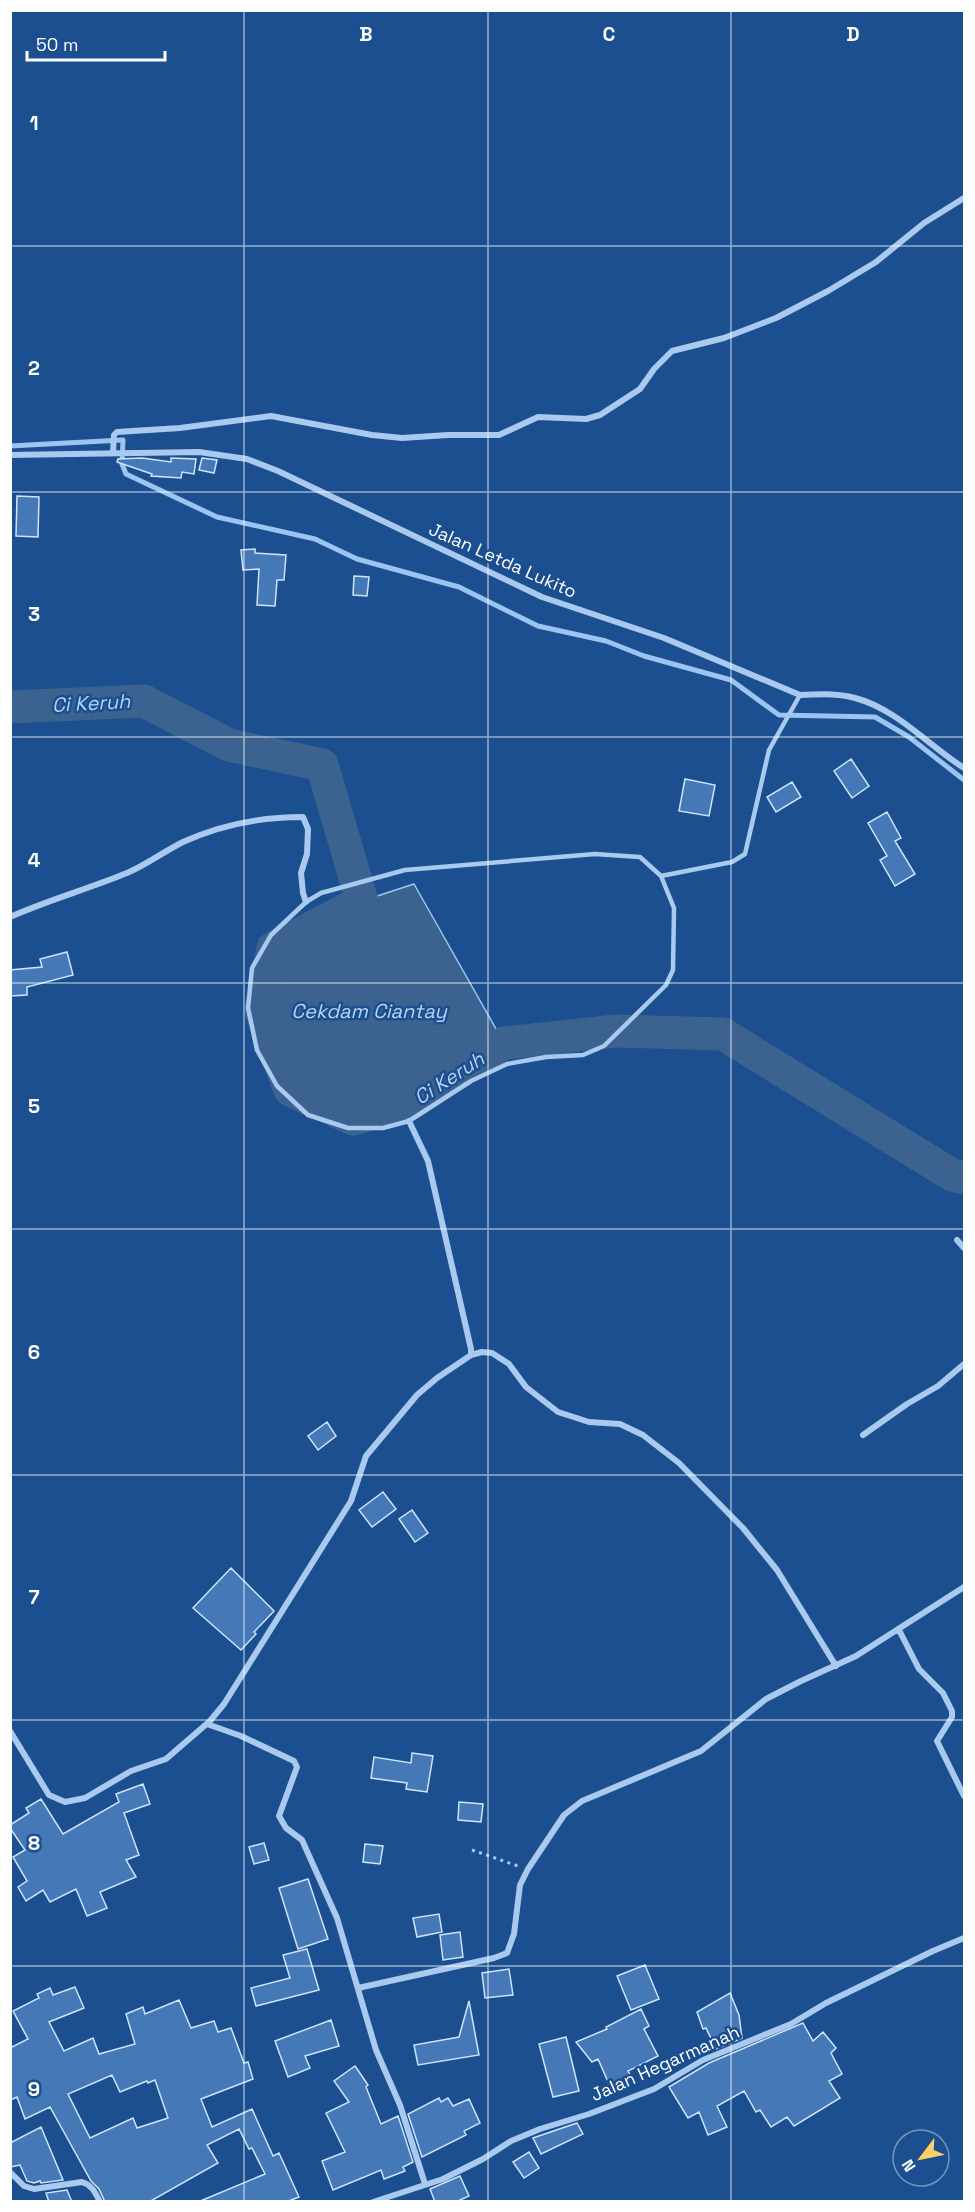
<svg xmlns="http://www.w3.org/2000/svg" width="975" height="2212" viewBox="0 0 975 2212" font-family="'Space Grotesk',sans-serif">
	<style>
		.water { fill: #3c6290; stroke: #9cc4f0; stroke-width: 1.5 }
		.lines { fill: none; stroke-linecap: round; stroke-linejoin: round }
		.stream { stroke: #9cc4f0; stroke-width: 5 }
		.river { stroke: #3c6290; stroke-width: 33 }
		.building { fill: #4478b7; stroke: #cfe3fa; stroke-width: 1.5; fill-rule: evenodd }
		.path { stroke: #a9c9ee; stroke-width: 3; stroke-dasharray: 3 4.5; stroke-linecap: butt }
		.lane { stroke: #a9c9ee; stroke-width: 4.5 }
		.street { stroke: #a9c9ee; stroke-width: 6 }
		.grid { fill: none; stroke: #fff; stroke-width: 1.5; stroke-opacity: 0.55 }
		.labels { text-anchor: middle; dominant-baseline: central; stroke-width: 5; stroke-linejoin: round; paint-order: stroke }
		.street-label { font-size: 18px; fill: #fff; stroke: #1b4f8f }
		.water-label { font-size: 20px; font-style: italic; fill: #b5d3f5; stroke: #1b4f8f }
		.grid-label { font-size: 20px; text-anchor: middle; font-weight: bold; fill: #fff; stroke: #1b4f8f; stroke-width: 5; stroke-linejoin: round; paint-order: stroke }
	</style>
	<rect width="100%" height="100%" fill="#1b4f8f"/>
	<path class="water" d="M414 884 504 1043 488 1063 410 1104 353 1119 290 1090 261 1011 274 949 362 901Z"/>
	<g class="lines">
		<path class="stream" d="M10 446 123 440 122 464 126 474 217 517 315 539 357 559 459 587 538 626 606 641 644 656 731 680 779 715 875 717 909 737 964 780"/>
		<path class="river" d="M10 707 144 701 229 745 322 765 362 901 273 948 261 1011 290 1090 353 1119 410 1104 504 1043 616 1031 723 1034 952 1175 964 1178"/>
	</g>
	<path class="building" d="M142 458 171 462V458L196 459 194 474 182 472 181 478 151 476 152 474 117 462 118 459Z
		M202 458 217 460 214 473 199 470Z
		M17 496 39 497 38 537 16 536Z
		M255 549V553L286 555 284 580H277L275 606 257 605 259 569 243 570 241 550Z
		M354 576 369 577 367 596 353 595Z
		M851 759 869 786 852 798 834 771Z
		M685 779 715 785 709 816 679 811Z
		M792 782 801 797 776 812 767 797Z
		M887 812 901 838 895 841 915 874 895 886 880 860 887 856 868 823Z
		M67 952 73 975 27 987V995L10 996V970L42 967 40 959Z
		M327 1422 336 1436 318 1450 308 1436Z
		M383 1492 396 1509 372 1527 359 1510Z
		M412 1510 428 1533 415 1542 399 1519Z
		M231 1568 274 1611 254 1632 256 1634 241 1650 193 1608Z
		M412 1753 433 1756 427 1792 406 1789 407 1783 371 1778 374 1757 411 1763Z
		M143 1784 150 1804 124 1813 139 1855 126 1860 136 1877 100 1892 107 1908 87 1916 76 1889 50 1902 43 1890 26 1901 18 1887 27 1881 13 1857 25 1850 10 1828V1825L29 1813 26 1808 41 1799 63 1834 119 1802 116 1794Z
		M459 1802 483 1804 481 1822 458 1820Z
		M264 1843 269 1860 254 1864 249 1847Z
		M365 1844 383 1846 380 1864 363 1862Z
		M308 1879 328 1939 298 1949 279 1888Z
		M439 1914 442 1932 417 1937 413 1918Z
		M460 1932 463 1957 443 1960 440 1935Z
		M307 1949 319 1990 256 2006 251 1988 290 1978 283 1955Z
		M645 1965 659 1999 631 2010 617 1976Z
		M509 1969 513 1995 485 1998 482 1973Z
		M75 1987 84 2008 49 2022 64 2051 93 2038 99 2054 135 2044 126 2014 143 2007 145 2014 179 2000 191 2028 214 2021 218 2032 231 2028 244 2063 248 2062 253 2079 201 2099 212 2127 252 2109 273 2156 279 2153 299 2197 286 2202H198L265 2174 252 2148 249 2149 239 2129 207 2145 218 2163 149 2202H105L99 2189 91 2181 50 2107 25 2119 17 2097 10 2100V2048L28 2039 13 2011 39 1998 37 1994 50 1988 53 1995ZM112 2075 120 2092 147 2081 148 2083 155 2080 168 2118 137 2128 133 2118 90 2138 68 2094Z
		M730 1993 739 2015 742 2038 716 2049 706 2028 703 2029 697 2012Z
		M469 2001 479 2055 418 2065 414 2045 459 2037Z
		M641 2009 649 2026 644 2029 658 2056 628 2071 632 2078 609 2084 598 2059 592 2062 576 2042 607 2029 606 2027Z
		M331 2020 339 2046 305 2056 310 2068 288 2077 275 2041Z
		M803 2023 813 2041 823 2032 836 2048 831 2053 842 2074 829 2081 840 2098 794 2126 787 2117 771 2127 760 2110 756 2112 744 2091 717 2106 727 2127 708 2135 699 2112 688 2118 669 2087 709 2063Z
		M566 2037 579 2091 553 2097 539 2044Z
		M355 2066 368 2085 366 2087 381 2124 398 2116 413 2162 403 2167 405 2171 384 2179 381 2170 333 2190 322 2161 345 2152 326 2113 349 2102 334 2081Z
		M439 2098 441 2102 448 2098 453 2106 469 2099 480 2123 464 2131 466 2135 422 2157 408 2114Z
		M577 2123 583 2134 541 2154 533 2138Z
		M41 2127 63 2180 41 2183 40 2181 34 2183 27 2181 20 2165 10 2167V2143Z
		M529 2152 539 2168 524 2178 513 2162Z
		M460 2176 469 2196 456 2202H435L430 2189Z
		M67 2190 72 2202H49L46 2193Z"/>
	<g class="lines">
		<path class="path" d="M472 1850 518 1866"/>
		<path class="lane" d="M595 854 640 857 661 876 674 908 673 970 666 985 604 1046 583 1055 546 1057 507 1064 471 1081 409 1121 383 1128H348L308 1115 277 1086 257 1050 248 1008 252 968 271 935 306 902 321 893 405 870Z
			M661 876 732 862 745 854 769 750 800 695"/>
		<path class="street" d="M113 452 114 435 117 432 180 428 271 416 372 435 402 438 448 435H499L538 417 586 419 600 415 640 389 654 369 672 351 724 338 776 318 828 291 876 262 924 223 964 198
			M10 455 199 452 247 459 278 471 542 597 664 638 800 695C818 694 837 693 855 698 897 709 929 746 964 768
			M10 917C48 900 88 889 127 873 146 865 163 852 183 842 220 825 262 817 303 817L308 829 307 854 301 873 303 893 306 902
			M409 1121 428 1161 471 1349V1355
			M957 1240 964 1248
			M863 1435 907 1404 938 1386 964 1364
			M899 1630 919 1669 943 1693 952 1711V1717L937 1741 964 1796
			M207 1724 241 1736 294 1761 297 1767 279 1816 286 1828 302 1840 337 1918 376 2050 400 2105 425 2184
			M10 1731 49 1795 65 1802 85 1798 131 1771 166 1759 210 1721 224 1704 351 1501 366 1456 417 1395 437 1378 471 1355 482 1352 492 1353 509 1364 526 1387 558 1412 589 1422 620 1424 643 1435 679 1463 743 1528 777 1570 836 1666
			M358 1988 494 1958 507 1953 514 1934 520 1885 528 1869 564 1815 582 1801 701 1751 766 1699 801 1681 856 1656 964 1587
			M10 2172 24 2186 34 2189 82 2182C92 2185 95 2192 100 2202
			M373 2202 443 2179 483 2159 511 2141 540 2129 589 2114 654 2089 703 2060 791 2024 826 2003 933 1951 964 1938"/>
	</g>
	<path class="grid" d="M244 10V2202M488 10V2202M731 10V2202M10 246H964M10 492H964M10 737H964M10 983H964M10 1229H964M10 1475H964M10 1720H964M10 1966H964"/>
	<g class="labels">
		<g class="street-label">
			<text transform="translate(503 560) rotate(24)">Jalan Letda Lukito</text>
			<text transform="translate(665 2063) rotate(-24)">Jalan Hegarmanah</text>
		</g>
		<g class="water-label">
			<text transform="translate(91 703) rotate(-3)">Ci Keruh</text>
			<text x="369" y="1011">Cekdam Ciantay</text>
			<text transform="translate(449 1078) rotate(-33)">Ci Keruh</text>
		</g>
	</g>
	<g class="grid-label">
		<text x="366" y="41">B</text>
		<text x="609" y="41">C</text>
		<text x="853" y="41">D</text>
		<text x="34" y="130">1</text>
		<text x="34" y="375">2</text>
		<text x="34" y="621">3</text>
		<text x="34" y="867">4</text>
		<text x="34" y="1113">5</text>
		<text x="34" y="1359">6</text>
		<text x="34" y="1604">7</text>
		<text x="34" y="1850">8</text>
		<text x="34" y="2096">9</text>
	</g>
	<rect width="975" height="2212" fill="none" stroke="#ffffff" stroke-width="24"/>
	<g transform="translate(921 2158) rotate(238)"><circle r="28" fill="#1b4f8f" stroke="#7695bc" stroke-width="1.5"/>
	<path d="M0-4.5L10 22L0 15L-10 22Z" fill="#ffd166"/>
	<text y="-9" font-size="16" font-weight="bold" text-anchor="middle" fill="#ffffff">N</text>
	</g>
	<path d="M27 51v9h138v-9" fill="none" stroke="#ffffff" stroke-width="3"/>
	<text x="36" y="51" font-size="18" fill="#ffffff" stroke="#1b4f8f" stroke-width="4.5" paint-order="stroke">50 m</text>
</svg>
